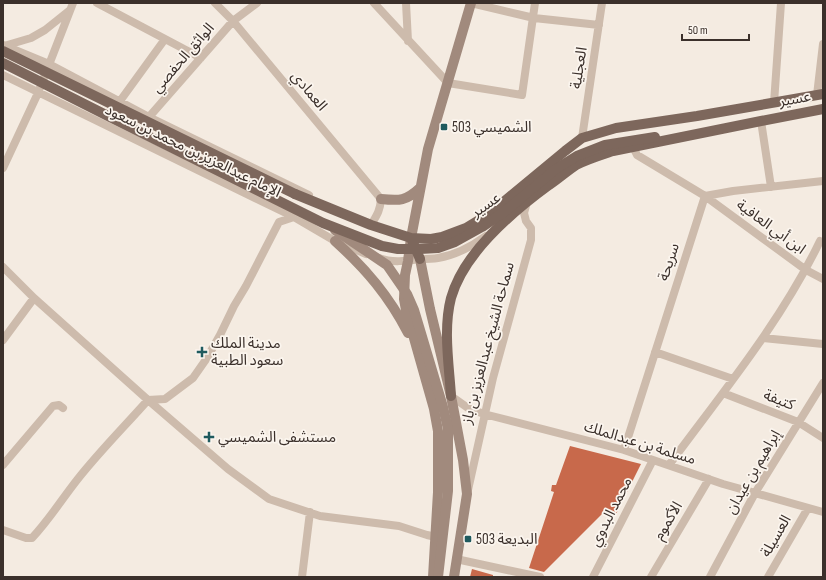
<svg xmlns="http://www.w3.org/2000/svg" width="826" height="580" viewBox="0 0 826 580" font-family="'Sofia Sans Condensed','Noto Sans Arabic',sans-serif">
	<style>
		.building { fill: #c8694b }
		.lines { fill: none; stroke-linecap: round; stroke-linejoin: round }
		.street { stroke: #cdbbac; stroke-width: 8 }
		.secondary { stroke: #a18a7d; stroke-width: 10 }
		.primary { stroke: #7d675c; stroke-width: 10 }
		.secondary-bridge { stroke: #a18a7d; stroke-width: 10 }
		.primary-bridge { stroke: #7d675c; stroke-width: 10 }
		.poi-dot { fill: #1f5a5e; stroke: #fbf5ee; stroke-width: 1.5 }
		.labels { text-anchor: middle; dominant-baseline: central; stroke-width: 3.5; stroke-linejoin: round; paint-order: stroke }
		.street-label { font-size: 15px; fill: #3b302b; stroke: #fbf5ee }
		.poi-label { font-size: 15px; fill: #3b302b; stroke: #fbf5ee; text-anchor: start }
	</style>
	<rect width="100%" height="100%" fill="#f4ebe1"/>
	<path class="building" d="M570 446 641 464 616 514 606 510 544 572 529 568 554 492 551 491 552 485H556Z
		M472 569 493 575V577H470Z"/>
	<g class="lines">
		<path class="street" d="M97 3 201 58
			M215 3 233 21 381 199C380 211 377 215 371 225L366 223
			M374 3 448 83 522 95 535 3
			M406 3 408 41
			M471 3 534 18 599 25
			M3 45 49 64 149 117 309 195
			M4 46 31 38 45 30 70 10
			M3 75 294 217 335 241 366 254
			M817 95 823 44
			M120 101 165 39
			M774 103 781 3
			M149 117 233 21 257 3
			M761 121 771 187
			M582 138 602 3
			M633 147 637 155 705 196 806 270 823 279
			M3 168 38 93 73 3
			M705 196 733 191 823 181
			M379 258C392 263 406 261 419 259 425 259 432 259 438 258 456 255 471 247 486 236
			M3 267 34 298
			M763 338 823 344
			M3 340 34 298 148 400 228 469 269 499 320 516 399 526 427 535 436 537
			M655 352 733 379
			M723 393 798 422 823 438
			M451 396 468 408 484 414 624 450 723 484 823 512
			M624 450 705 196
			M3 465 53 406 59 405 63 408
			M669 465C722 393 781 322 820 241
			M468 490 493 378 531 240V228L526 221 524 213 527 202
			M3 530 26 538H32C49 520 62 499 77 480 99 452 124 427 148 400L165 399 193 378 207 358 220 335 234 306 246 286 279 222 294 217
			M456 559 540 577
			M302 577 310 512
			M593 577 653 460
			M651 577 709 479
			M710 577 755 493 823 383
			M768 577 808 508"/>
		<path class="secondary" d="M381 199C400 201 406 201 420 188
			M335 241C366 269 389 296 408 333
			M420 259 430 309 451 396 463 460 467 494 454 577
			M433 577 438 492V431L434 409 406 310 404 299 405 275 408 261 411 238 428 149 471 3"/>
		<path class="primary" d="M295 194 371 225 411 238 420 259
			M411 238 431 239 442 237 466 228 489 214 565 151 582 138 616 128 697 116 823 94
			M451 396C449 364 443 329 451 298 464 252 512 212 549 185 558 179 567 171 576 165 588 159 601 155 613 151L761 121 823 109"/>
		<path class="secondary-bridge" d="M335 230 387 265 407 294 414 310 420 330 443 407 448 429V491L438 577"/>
		<path class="primary-bridge" d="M3 51 295 194
			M3 63 110 117 323 223 382 246 398 249H420L438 248 455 242 482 227 504 212 556 169 577 156 605 145 655 137"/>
	</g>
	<g class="poi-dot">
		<rect x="440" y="123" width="8" height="8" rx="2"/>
		<path d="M200 346h4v4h4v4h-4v4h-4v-4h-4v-4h4z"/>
		<path d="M207 431h4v4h4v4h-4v4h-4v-4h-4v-4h4z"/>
		<rect x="464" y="535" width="8" height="8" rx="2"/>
	</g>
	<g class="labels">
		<g class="street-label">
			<text transform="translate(183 58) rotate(-49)">الواثق الحفصي</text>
			<text transform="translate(579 68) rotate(-81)">العجلية</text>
			<text transform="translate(309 91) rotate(50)">العمادي</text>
			<text transform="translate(795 99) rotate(-10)">عسير</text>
			<text transform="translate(193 151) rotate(26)">الإمام عبدالعزيز بن محمد بن سعود</text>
			<text transform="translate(486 205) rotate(-35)">عسير</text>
			<text transform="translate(771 227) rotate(36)">ابن أبي العافية</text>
			<text transform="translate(669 262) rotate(-72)">سريحة</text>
			<text transform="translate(488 343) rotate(-75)">سماحة الشيخ عبدالعزيز بن باز</text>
			<text transform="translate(779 400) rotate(21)">كتيفة</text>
			<text transform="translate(640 443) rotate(17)">مسلمة بن عبدالملك</text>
			<text transform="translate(753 472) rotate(-60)">إبراهيم بن عيدان</text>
			<text transform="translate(611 512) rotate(-63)">محمد البدوي</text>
			<text transform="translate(668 521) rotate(-59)">الأكموم</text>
			<text transform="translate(776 536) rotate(-60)">العسيلة</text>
		</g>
		<g class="poi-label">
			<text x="452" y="127">الشميسي 503</text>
			<text x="211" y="343">مدينة الملك<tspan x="211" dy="17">سعود الطبية</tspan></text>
			<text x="218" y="437">مستشفى الشميسي</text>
			<text x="476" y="539">البديعة 503</text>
		</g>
	</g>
	<rect width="826" height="580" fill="none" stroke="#3b302b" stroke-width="8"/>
	<path d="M682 34v6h67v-6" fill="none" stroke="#3b302b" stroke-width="2"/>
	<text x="688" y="34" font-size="12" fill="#3b302b" stroke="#fbf5ee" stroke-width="3" paint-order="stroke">50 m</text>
</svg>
